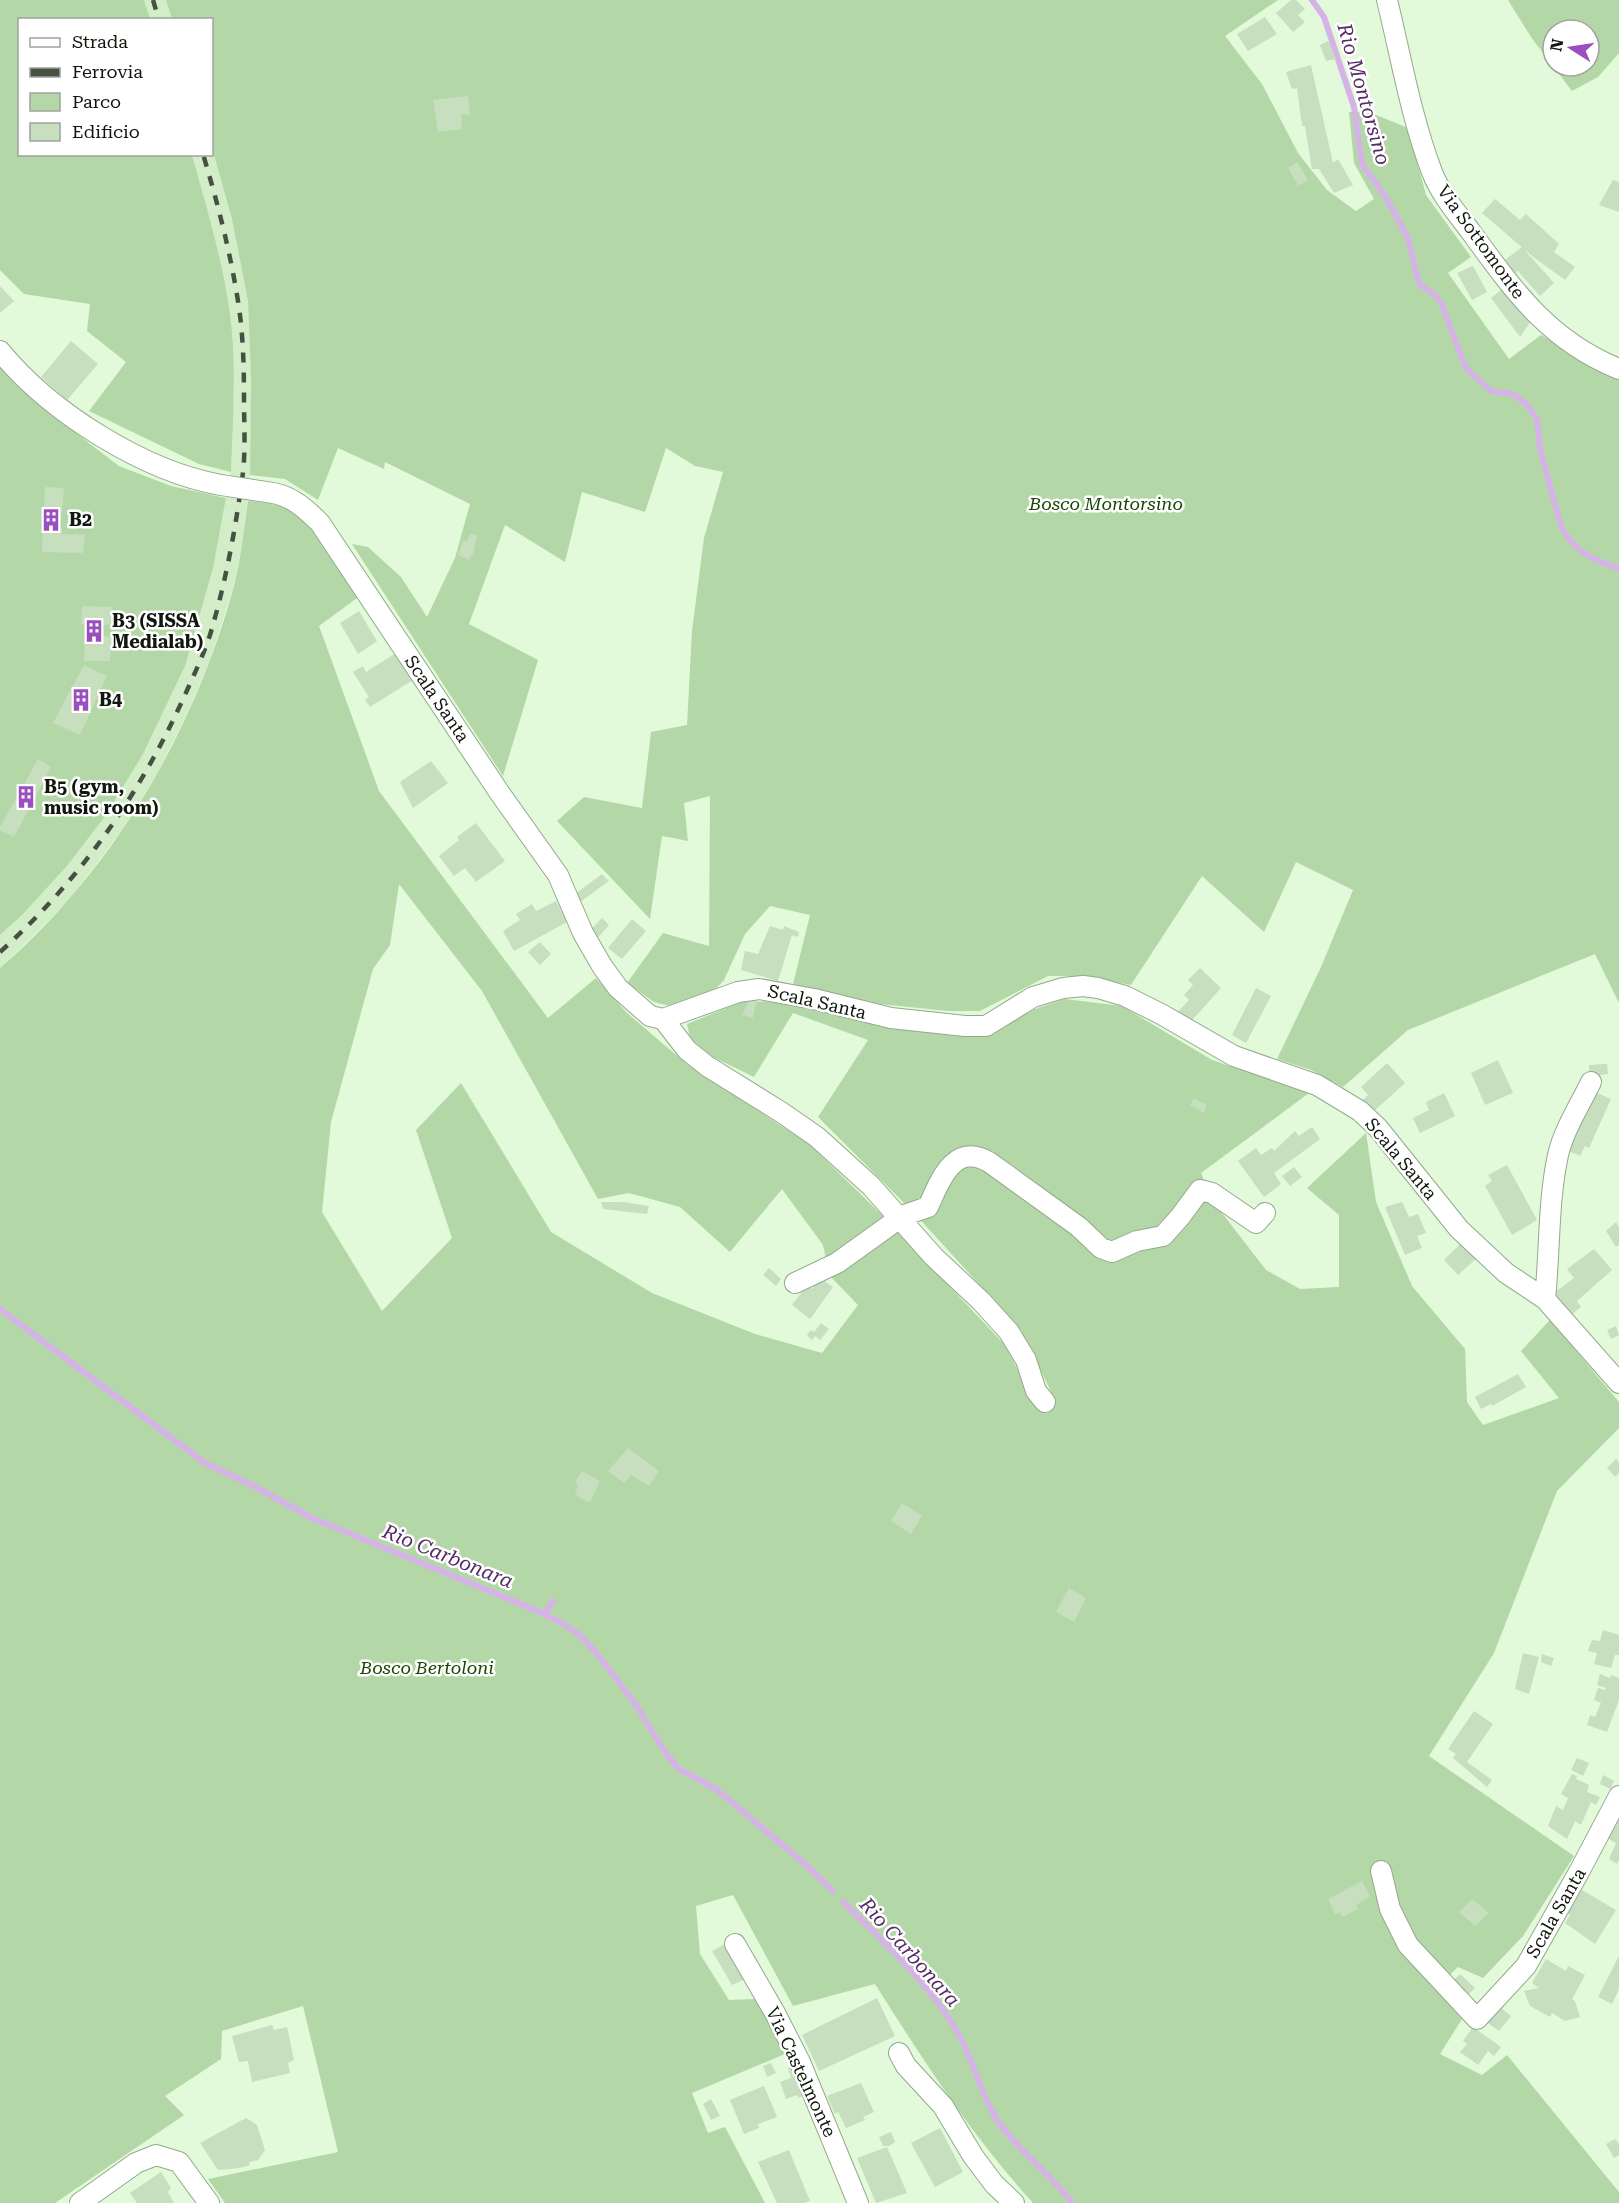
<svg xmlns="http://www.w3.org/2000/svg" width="1619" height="2203" viewBox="0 0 1619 2203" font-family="'Roboto Serif',serif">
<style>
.built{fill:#d2edc8}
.green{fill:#b4d7a8;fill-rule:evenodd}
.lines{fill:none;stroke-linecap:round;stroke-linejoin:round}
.stream{stroke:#d5b3e6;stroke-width:6}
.building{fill:#c7debf}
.minor-casing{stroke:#94a98c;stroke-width:22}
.minor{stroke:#fff;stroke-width:20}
.rail{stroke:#465142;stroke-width:4.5;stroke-dasharray:10 10;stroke-linecap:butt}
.minor-bridge-casing{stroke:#94a98c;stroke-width:22;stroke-linecap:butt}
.minor-bridge{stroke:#fff;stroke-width:20}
.labels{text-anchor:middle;stroke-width:5;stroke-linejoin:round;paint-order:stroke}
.street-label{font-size:18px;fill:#10180e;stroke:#fff}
.park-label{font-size:18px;font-style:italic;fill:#194700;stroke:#fff}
.poi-label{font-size:18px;font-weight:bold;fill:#10180e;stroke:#fff;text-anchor:start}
.water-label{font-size:20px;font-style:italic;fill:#552b68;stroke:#fff}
</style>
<rect width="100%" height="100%" fill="#e2f9da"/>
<path class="built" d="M144,0h22l6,19h-22z
M212,148l20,71 16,82 3,78 -1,96 -7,64 -9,46 -24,75 -22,52 -29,58 -34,56 -56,74 -69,68v-33l22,-20 45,-49 39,-51 37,-61 42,-88 28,-98 18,-96 3,-81 -5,-83 -17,-81 -20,-72 20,-1z"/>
<path class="green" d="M0,0h144l6,19 -130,1v134l172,1c14,50 29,100 37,152 8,53 4,111 2,165l-32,-8 -110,-53 37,-49 -39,-31 3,-27 -66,-10 -24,-24z
M166,0h1112l-53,36 37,48 36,69 29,37 29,21 18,-12 -20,-36 -5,-51h20l39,16 18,67 45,62 -23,16 61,86 32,-24 67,38 11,4v626l-24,-49 -187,76 -65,57 -32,-17 -34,-11 44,-92 32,-77 -57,-28 -32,70 -62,-56 -71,109 -48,-9h-35l-68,35h-32l-68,-7 -87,-20 17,-69 -40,-9 -25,28 -21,46 -10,11 -40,16 -20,-5 -27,-19 36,-50 46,13 1,-150 -26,7 4,38 -26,-5 -12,83 -93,-98 27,-24 58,11 9,-76 36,-7 5,-94 12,-93 19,-66 -28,-6 -29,-18 -21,64 -63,-20 -17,70 -60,-37 -36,99 69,36 -35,116 -151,-232 16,3 33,30 26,40 28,-59 15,-54 -85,-42 -1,7 -46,-21 -20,52 -33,-21 -35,-4 1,-96 -3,-78 -16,-82 -20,-71v-128l-40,-1z
M1508,0h111v53l-21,24 -26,14 -19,-25h36v-36h-36v36l-22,-29z
M0,361l39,39 38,34 42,32 52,20 55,12 -13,70 -28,98 -42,88 -37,61 -39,51 -45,49 -22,20z
M248,501c16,1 40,4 54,14 18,15 42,62 55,83l-38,28 60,165 169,227 48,-40 31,35 62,53 120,78 73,71 123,130 29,57 12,12 8,-16 -33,-68 -107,-117 -96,-96 50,-77 -75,-27 -39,64 -41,-20 -23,-19 -3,-14 54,-22 44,-1 94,25 63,8 42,3 51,-28 30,-10 57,7 90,54 97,33 -108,80 11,27 54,70 34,19 39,-2v-72l-32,-27 59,-55 10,69 36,84 53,63 2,53 16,23 76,-27 -38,-47 29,-31 69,82v26l-62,63 -63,162 -65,103 145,100 -51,80 -40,42 -25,-11 -23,22 27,30 -22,35 42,21 25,-20 112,137v11h-586c-61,-67 -110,-143 -158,-219l-82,22 -60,-111 -37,11 4,48 29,46 27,-1 29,55 -93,39 16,40 17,-6 40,76h-540l-17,-24 130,-27 -35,-146 -81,25 -1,28 -56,37 19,19 -129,88h-55v-1235c114,-98 195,-238 234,-382 7,-28 10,-57 14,-85zM399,884l83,107 116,208 31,-6 51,14 50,45 52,-63 41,56 7,31 28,29 -36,48 -67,-19 -103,-41 -101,-61 -90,-149 -45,47 36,108 -70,73 -60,-99 9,-90 42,-153 17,-24z"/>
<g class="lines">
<path class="stream" d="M1312,0l12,17 30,90 8,57 23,32 23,42 11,46 16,11 6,8 24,63 8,9 18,16 22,3 13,10 11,15 3,30 21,77c13,26 32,33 58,43
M0,1309l205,154 45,21 62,34 221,91 27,13 20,13 19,21 37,49 29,47 14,17 37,20 89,75 28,27
M544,1614l9,-13
M843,1902c41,40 86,81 115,131 16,28 22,61 40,88 21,31 52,52 74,82"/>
</g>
<path class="building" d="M1291,0h5l9,9 -7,6 7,7 -12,10 -17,-19z
M1265,17l12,17 -29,17 -11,-17z
M1328,41l8,18 -10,2 -6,-16z
M1311,65l22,98 5,-4 15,26 -19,8 -15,-24h-7l-7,-43h-3l-5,-38 -5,1 -6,-17z
M468,96l2,19 -9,-1 1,15 -24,3 -5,-32z
M1297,162l11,18 -10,6 -10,-18z
M1613,180l6,2v30l-20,-7z
M1495,199l25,21 6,-6 33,30 -5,8 21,15 -10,13 -33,-24 -50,-43z
M1522,247l32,36 -14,13 -22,-25 -7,6 -10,-14z
M1473,266l14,26 -15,8 -15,-27z
M0,286l14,15 -14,12z
M1506,286l25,35 -11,16 -29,-39z
M71,341l27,23 -31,36 -26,-23z
M45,487l19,1 -3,32h-6v6l7,2v6l23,1 -2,18 -41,-1z
M470,534l7,1 -4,20h-2l-2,5 -11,-5 5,-14h4z
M82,606l30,1v17l-9,1 -1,11 9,1 -1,24h-26l1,-37h-4z
M359,611l18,30 -19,13 -18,-31z
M396,653l17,27 -43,27 -5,-7 4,-3 -16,-25 10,-6 3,6z
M84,665l23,11 -27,59 -27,-12z
M38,759l13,8 -37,70 -14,-7v-3z
M431,761l17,22 -35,25 -13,-26z
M476,823l29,38 -29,21 -11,-14 -11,8 -15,-20 20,-16 -2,-3z
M602,874l7,7 -29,21 -5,-8z
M556,901l11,21 -53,29 -11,-20 17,-11 -4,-6 16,-10 4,7z
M602,918l7,7 -12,14 -6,-10z
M632,919l14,12 -24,28 -14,-11z
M770,926l13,4 1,-4 15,6 -1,5 -6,-2 -14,46 -37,-11 4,-19 13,3z
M540,942l11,12 -11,11 -12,-13z
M1200,968l21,20 -34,38 -12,-11 14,-15 -5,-5 9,-10 -5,-5z
M1256,988l15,8 -25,47 -14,-8z
M751,997l6,1 -4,20 -11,-3z
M1498,1060l15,33 -28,12 -14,-32z
M1387,1063l18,20 -34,31 -11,-11 8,-8 -7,-8z
M1607,1064l1,10 -18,2 -1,-11z
M1590,1090l21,9 -22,49 -4,-2 -5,10 -11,-5 5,-11 -5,-2z
M1444,1093l11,23 -35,17 -7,-15 16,-8 -3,-8z
M1194,1098l13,7 -3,8 -14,-8z
M1312,1127l8,12 -46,34 7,11 -17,13 -26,-36 18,-13 5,7 11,-7 2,3 21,-20 4,5z
M1507,1165l30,55 -25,15 -27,-49 7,-5 -4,-6z
M1294,1167l8,10 -12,9 -8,-10z
M601,1202h22l26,4 -2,8 -44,-5z
M1402,1202l7,15 9,-3 8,19 -9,3 5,12 -17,7 -20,-48z
M1616,1222l3,5v18l-3,2 -10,-16z
M1463,1241l15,16 -20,18 -14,-15z
M1594,1249l18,21 -35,31 4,6 -10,8 -17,-22 20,-15 -7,-9z
M769,1268l12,11 -5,7 -13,-11z
M820,1278l13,9 -23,32 -18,-14 15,-20 5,4z
M821,1323l8,6 -9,11 -5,-4 -3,4 -5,-5 4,-5 3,2z
M1616,1326l3,9 -8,4 -4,-9z
M1518,1374l8,13 -34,19 -1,-2 -10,5 -6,-12z
M628,1448l31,23 -10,15 -18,-11 -7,8 -16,-12z
M1616,1459l3,3v11l-4,4 -8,-9z
M582,1471l18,10 -10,22 -15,-8 3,-10 -3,-3z
M902,1503l20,13 -11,18 -20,-13z
M1069,1588l17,10 -12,24 -18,-10z
M1603,1630l16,5v20h-4l-4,13 -17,-4 3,-11 -9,-2 4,-11 8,1z
M1523,1653l16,4 -10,37 -14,-5z
M1542,1654l12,4 -3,8 -10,-4z
M1600,1674l10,4 1,-3 8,3v22l-12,32 -20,-7 3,-10 5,2 6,-14 -7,-3 4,-12 7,2 1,-2 -9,-3z
M1474,1711l19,13 -26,38 25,18 -5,7 -34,-29 3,-4 -8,-5z
M1577,1758l12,5 -6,13 -12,-6z
M1572,1774l5,2 -1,3 13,6 -2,7 13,5 -4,8 -5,-3 -10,23 -6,-4 -8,18 -19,-13 8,-20 7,4 5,-12 -7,-4z
M1603,1775l11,6 -4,8 -10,-5z
M1619,1806v54l-2,4 -8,-5 7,-16 -13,-7z
M1362,1881l8,16 -14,8 2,4 -16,8 -2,-5 -5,2 -7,-15z
M1582,1890l34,20 -21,34 -30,-21 5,-8 -7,-4 10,-16 4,2z
M1472,1899l17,14 -14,13 -16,-14z
M727,1943l21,35 -16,7 -20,-34z
M1619,1956v33l-7,15 -14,-7z
M1546,1959l20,12 2,-5 17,9 -13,24 3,2 5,16 -15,4 -13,-8 -2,4 -20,-11 -6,-15 15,-3 -7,-5z
M1460,1974l15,14 -12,12 -14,-15z
M877,1998l18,38 -76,35 -17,-36z
M1496,2004l15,12 -12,15 -14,-10z
M272,2025l2,5 13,-3 7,33 -6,3 2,10 -38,9 -4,-21 -9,1 -7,-26z
M1473,2027l28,20 -7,9 -6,-5 -10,14 -18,-13 7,-8 -4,-3z
M771,2063l5,10 -9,4 -4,-11z
M793,2066l13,28 -7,4 -2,-3 -11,4 -6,-17 11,-4 -3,-10z
M861,2083l13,29 -11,5 2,3 -19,8 -8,-16 -3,2 -8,-18z
M764,2086l13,31 -19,7 1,4 -15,6 -14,-34z
M711,2099l9,17 -9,4 -8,-16z
M246,2118l11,7 8,25 -7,10 -9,2 1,3 -10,3 -22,2 -18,-27z
M940,2128l23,44 -28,15 -24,-44z
M891,2132l4,10 -6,4h-6l-4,-9z
M1615,2139l4,5v11l-5,3 -8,-14z
M887,2147l20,46 -31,10 -19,-45z
M789,2150l21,51 -6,2h-27l-19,-41z
M161,2172l10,16 -3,4 6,11h-37l-7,-10z"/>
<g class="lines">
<g class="minor-casing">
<path id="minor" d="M1387,0c14,57 24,117 45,172 9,23 25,41 39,60 43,59 78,109 148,137
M0,351c50,61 143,120 221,134
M273,493c19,3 34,17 47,30l179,269 59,83 25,58 19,33 16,22 32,28 13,3 75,-27 21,-3 55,10 77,19 74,8h21l47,-29 30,-9 20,-2 15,2 27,8 36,18 73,42 83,29 43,26 18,17 81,101 47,44 39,26 74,84
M663,1019l24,31 20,16 74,46 36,25 54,49 63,71 47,44 28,31 17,28 10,31 9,11
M795,1283l42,-20 53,-38 9,-8 29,-10c12,-26 25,-65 61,-45l90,65 22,21 11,4 25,-11 26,-5 17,-19 20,-27 12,3 44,30 9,-10
M1545,1299c5,-48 3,-98 13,-144 6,-26 22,-50 33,-73
M1381,1871l9,38 18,36 69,74 49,-53 53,-94 40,-76
M735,1944l40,69 25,49 58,141
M899,2053l7,13 37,40 30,50 21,28 20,19
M80,2203l56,-40 20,-8 23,7 30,41"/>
</g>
<use href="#minor" class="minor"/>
<path class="rail" d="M153,0l6,20
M0,952c80,-72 139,-156 184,-255 9,-20 19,-41 26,-62 15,-50 25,-103 32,-155 4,-26 2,-55 2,-81 0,-35 -1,-70 -7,-104 -8,-48 -20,-94 -34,-141"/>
<g class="minor-bridge-casing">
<path id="minor-bridge" d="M221,485l52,8"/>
</g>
<use href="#minor-bridge" class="minor-bridge"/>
</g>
<defs>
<g id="building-bare" transform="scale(1.8)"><path d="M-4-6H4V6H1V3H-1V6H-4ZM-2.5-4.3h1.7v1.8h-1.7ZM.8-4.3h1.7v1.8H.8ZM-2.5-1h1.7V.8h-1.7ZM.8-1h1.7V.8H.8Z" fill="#9b4ebf" stroke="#fff" stroke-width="2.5" paint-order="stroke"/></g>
</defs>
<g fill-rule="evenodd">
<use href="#building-bare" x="51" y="520"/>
<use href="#building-bare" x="94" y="631"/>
<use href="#building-bare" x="81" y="700"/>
<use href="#building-bare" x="26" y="797"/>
</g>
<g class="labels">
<g class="street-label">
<text transform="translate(1481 242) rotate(54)" y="6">Via Sottomonte</text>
<text transform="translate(437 699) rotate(56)" y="6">Scala Santa</text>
<text transform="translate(817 1002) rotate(13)" y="6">Scala Santa</text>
<text transform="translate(1401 1159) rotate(50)" y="6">Scala Santa</text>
<text transform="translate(1556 1913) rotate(-60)" y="6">Scala Santa</text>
<text transform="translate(801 2072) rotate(65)" y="6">Via Castelmonte</text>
</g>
<g class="park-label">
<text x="1106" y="510">Bosco Montorsino</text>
<text x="427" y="1674">Bosco Bertoloni</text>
</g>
<g class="poi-label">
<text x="69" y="526">B2</text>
<text x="112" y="627">B3 (SISSA<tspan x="112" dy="21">Medialab)</tspan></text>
<text x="99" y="706">B4</text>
<text x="44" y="793">B5 (gym,<tspan x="44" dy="21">music room)</tspan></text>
</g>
<g class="water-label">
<text transform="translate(1364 94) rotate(74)" y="7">Rio Montorsino</text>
<text transform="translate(448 1556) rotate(22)" y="7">Rio Carbonara</text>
<text transform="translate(910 1952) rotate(48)" y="7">Rio Carbonara</text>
</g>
</g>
<rect x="18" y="18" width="195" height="138" fill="#ffffff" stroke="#9fa39f" stroke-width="1.5"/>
<rect x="30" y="38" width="30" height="9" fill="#ffffff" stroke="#9fa39f" stroke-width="1.5"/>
<text x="72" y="48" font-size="18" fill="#10180e">Strada</text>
<rect x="30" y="68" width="30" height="9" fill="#465142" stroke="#9fa39f" stroke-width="1.5"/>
<text x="72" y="78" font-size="18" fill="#10180e">Ferrovia</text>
<rect x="30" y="93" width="30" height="18" fill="#b4d7a8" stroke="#9fa39f" stroke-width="1.5"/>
<text x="72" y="108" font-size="18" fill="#10180e">Parco</text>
<rect x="30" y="123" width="30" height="18" fill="#c7debf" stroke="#9fa39f" stroke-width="1.5"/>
<text x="72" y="138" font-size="18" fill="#10180e">Edificio</text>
<g transform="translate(1571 48) rotate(282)"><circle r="28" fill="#ffffff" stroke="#9fa39f" stroke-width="1.5"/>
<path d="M0-4.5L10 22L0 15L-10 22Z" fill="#9b4ebf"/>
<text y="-9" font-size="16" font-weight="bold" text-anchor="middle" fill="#10180e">N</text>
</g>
</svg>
